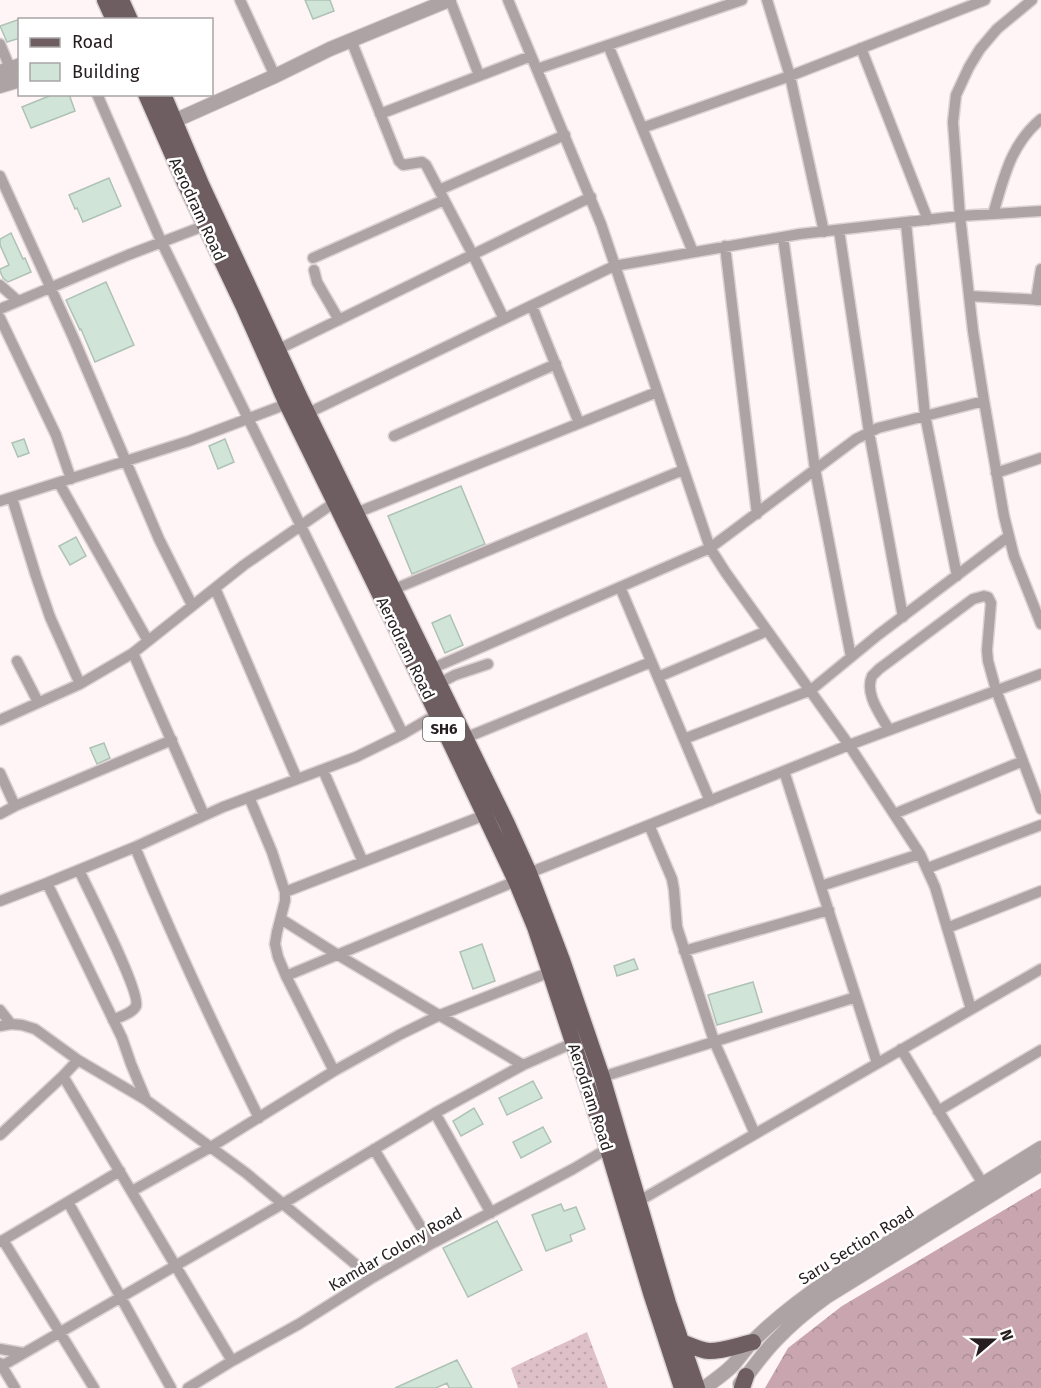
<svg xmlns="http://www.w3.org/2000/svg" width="1041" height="1388" viewBox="0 0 1041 1388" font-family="'Fira Sans',sans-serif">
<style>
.forest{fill:url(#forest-crowns)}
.park{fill:url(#park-dots)}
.building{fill:#d0e4d7;stroke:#aec2b5;stroke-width:1.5}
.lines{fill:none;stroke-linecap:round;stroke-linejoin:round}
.minor-casing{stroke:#dcd2d4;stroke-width:13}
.tertiary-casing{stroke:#dcd2d4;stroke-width:16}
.primary-casing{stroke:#dcd2d4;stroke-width:19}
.minor{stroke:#ada3a5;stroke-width:10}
.tertiary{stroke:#ada3a5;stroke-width:14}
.primary{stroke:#6e5d61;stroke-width:16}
.labels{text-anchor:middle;stroke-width:5;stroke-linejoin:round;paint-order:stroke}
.shield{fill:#fff;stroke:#666162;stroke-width:1.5}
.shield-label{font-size:15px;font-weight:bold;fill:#251d1f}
.street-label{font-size:16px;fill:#251d1f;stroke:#fff}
</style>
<defs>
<pattern id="forest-crowns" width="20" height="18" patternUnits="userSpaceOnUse" patternTransform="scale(1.5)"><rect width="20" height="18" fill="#c9a6af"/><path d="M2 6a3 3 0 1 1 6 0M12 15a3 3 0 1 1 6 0" fill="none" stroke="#ac8e96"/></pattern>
<pattern id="park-dots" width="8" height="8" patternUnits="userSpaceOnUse" patternTransform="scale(1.5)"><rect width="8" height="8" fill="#dec0c8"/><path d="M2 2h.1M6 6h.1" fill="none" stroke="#bea5ab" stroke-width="1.8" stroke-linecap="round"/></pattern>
</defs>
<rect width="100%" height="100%" fill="#fff5f7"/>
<path class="forest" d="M1041,1188v200h-276l23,-40 54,-42z"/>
<path class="park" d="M587,1332l21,56h-90l-7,-20z"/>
<path class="building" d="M305,0h25l4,11 -21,8z
M20,19v19l-13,4 -7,-16z
M54,94h15l6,17 -44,17 -9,-21z
M109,178l12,28 -38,16 -6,-14 -2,1 -6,-14z
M11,233l12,26 2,-1 6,14 -23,10 -5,-4 -3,-7v-2l9,-4 -9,-20v-6z
M106,282l28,63 -39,17 -14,-33 -1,1 -14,-30z
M24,439l5,14 -11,4 -6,-14z
M225,439l9,23 -16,7 -9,-23z
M461,486l24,58 -73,30 -24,-58z
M76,537l10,19 -16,9 -11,-19z
M450,615l13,30 -18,8 -13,-30z
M104,743l6,15 -13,6 -7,-16z
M482,944l13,37 -22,8 -13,-37z
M634,959l4,10 -21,7 -3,-10z
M753,982l9,30 -45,13 -9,-30z
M533,1081l9,17 -35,17 -8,-17z
M474,1108l9,16 -22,12 -8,-15z
M543,1127l8,15 -30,16 -8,-16z
M561,1204l3,7 12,-4 9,22 -15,6 2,6 -26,10 -14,-36z
M497,1221l25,49 -54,27 -25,-49z
M457,1360l15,28h-23l-2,-5 -11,5h-41z"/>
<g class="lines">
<g class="minor-casing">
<path id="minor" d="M240,0l35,76
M450,0l29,75
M508,0l93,224 109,324 16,25 123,172 71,109 15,33 36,122
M767,0l23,76 34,156
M1032,0l-35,29 -17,20 -11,18 -13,28 -3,27 7,94 13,115 11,70 20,115 10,40 27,68
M351,40l48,121 4,4 19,-3 4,3 47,90 31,64
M0,44l10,24
M608,45l85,207
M861,48l67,172
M537,69l205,-69
M97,94l64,147 242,493
M380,114l151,-58
M642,128l148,-52 195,-76
M0,176l73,161 86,202 33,66
M439,190l126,-55
M993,214c11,-36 17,-69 48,-95
M906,223l19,192 32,161
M839,230l30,202 34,185
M783,237l32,232 36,188
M725,246l32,268
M313,258l131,-58
M314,270l3,12 22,38
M0,285l18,16
M969,296l72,4
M1036,300l5,-31
M532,306l47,117
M0,309l128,-54 81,-31
M0,318l56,117 15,44
M279,349l312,-152
M308,413l306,-147 186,-32 160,-18 81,-5
M394,436l162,-72
M996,473l45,-15
M59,483l89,158
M12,498l24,78 14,41 30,67
M0,501l189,-60 103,-39
M356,513l301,-121
M620,587l90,214
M215,588l82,191
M392,590l291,-120
M133,653l71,162
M17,661l21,41
M431,669l279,-121 146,-109 22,-11 106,-27
M658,677l109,-46
M438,684l17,-9 33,-11
M0,720l80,-36 53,-31 111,-88 91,-63
M889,730c-8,-15 -25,-36 -17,-54 1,-1 6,-6 7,-7l94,-70 11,-3 4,1 3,6 -4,47 1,11 8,29 45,119
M465,738l186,-76
M684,739l127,-49 67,-55 131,-99
M323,770l40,92
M784,771l93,292
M0,773l15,33
M249,797l23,55 13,40v9l-8,31 -2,12 3,13 8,19 48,95
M0,814l15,-8 157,-66
M894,814l129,-53
M649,825l23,54 2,11 3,37 37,114 41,93
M135,847c38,92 80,182 124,271
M928,868l113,-43
M79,870c9,20 62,122 57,136 -3,7 -17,11 -23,14
M529,873l320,-128 192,-71
M47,883l75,155 9,26 15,36
M821,886l99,-32
M285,892l200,-77
M0,901l47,-18 88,-36 88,-40 133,-50 47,-23 34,-20
M281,919l57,36 185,110
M947,928l94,-37
M684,951l145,-41
M286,976l230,-95
M0,1010l11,14
M0,1026l11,-2 11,1 13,4 43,31 68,40 100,73 126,105
M901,1049l82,135
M63,1076l169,285
M602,1077l254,-80
M938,1111l103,-61
M435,1113l56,100
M0,1135l63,-59 15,-16
M374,1149l57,95
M132,1191l79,-44 123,-76 65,-36 41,-20 110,-43
M639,1201l402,-232
M68,1202l103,186
M3,1240l91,148
M0,1242l120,-71
M0,1349l23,4
M0,1363l15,25
M0,1367l284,-164 151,-90 88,-48 50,-22
M188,1388l44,-27 67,-37 73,-46 59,-34 142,-75 39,-23"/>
</g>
<g class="tertiary-casing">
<path id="tertiary" d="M0,72l20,-7
M0,86l20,-6
M165,125l110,-49 55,-27 119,-49
M740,1384c12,-14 22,-30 36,-44 15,-16 32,-30 50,-43l215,-133
M704,1388c10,-7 20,-14 29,-23 7,-8 13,-17 21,-25 24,-24 51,-44 79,-63l208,-129"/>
</g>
<g class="primary-casing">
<path id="primary" d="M105,0l9,20
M121,0l9,20
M146,94l39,89 58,122 44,99 105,215 124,262 19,46 15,45 58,177 43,144 31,95
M163,94l38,90 99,214 207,426 22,49 33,87 40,117 66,226 29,85
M681,1342c9,3 18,8 28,9 15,0 30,-6 44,-9
M742,1388l4,-12"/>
</g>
<use href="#minor" class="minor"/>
<use href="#tertiary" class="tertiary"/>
<use href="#primary" class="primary"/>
</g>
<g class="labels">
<rect class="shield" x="423" y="717" width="42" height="24" rx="4.5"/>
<g class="shield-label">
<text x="444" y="734">SH6</text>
</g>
<g class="street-label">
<text transform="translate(198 209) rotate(65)" y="6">Aerodram Road</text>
<text transform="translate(406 648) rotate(64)" y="6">Aerodram Road</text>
<text transform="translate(591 1097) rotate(72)" y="6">Aerodram Road</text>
<text transform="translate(856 1245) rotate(-32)" y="6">Saru Section Road</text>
<text transform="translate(395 1249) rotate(-30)" y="6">Kamdar Colony Road</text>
</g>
</g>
<rect x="18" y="18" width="195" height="78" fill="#ffffff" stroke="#a8a5a5" stroke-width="1.5"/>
<rect x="30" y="38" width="30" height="9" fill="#6e5d61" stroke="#a8a5a5" stroke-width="1.5"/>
<text x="72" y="48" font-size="18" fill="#251d1f">Road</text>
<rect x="30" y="63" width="30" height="18" fill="#d0e4d7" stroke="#a8a5a5" stroke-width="1.5"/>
<text x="72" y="78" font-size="18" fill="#251d1f">Building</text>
<g transform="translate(993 1340) rotate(70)" stroke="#ffffff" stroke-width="4.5" paint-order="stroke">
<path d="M0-4.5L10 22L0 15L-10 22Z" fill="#251d1f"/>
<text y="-9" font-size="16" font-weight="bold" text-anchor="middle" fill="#251d1f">N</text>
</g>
</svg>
